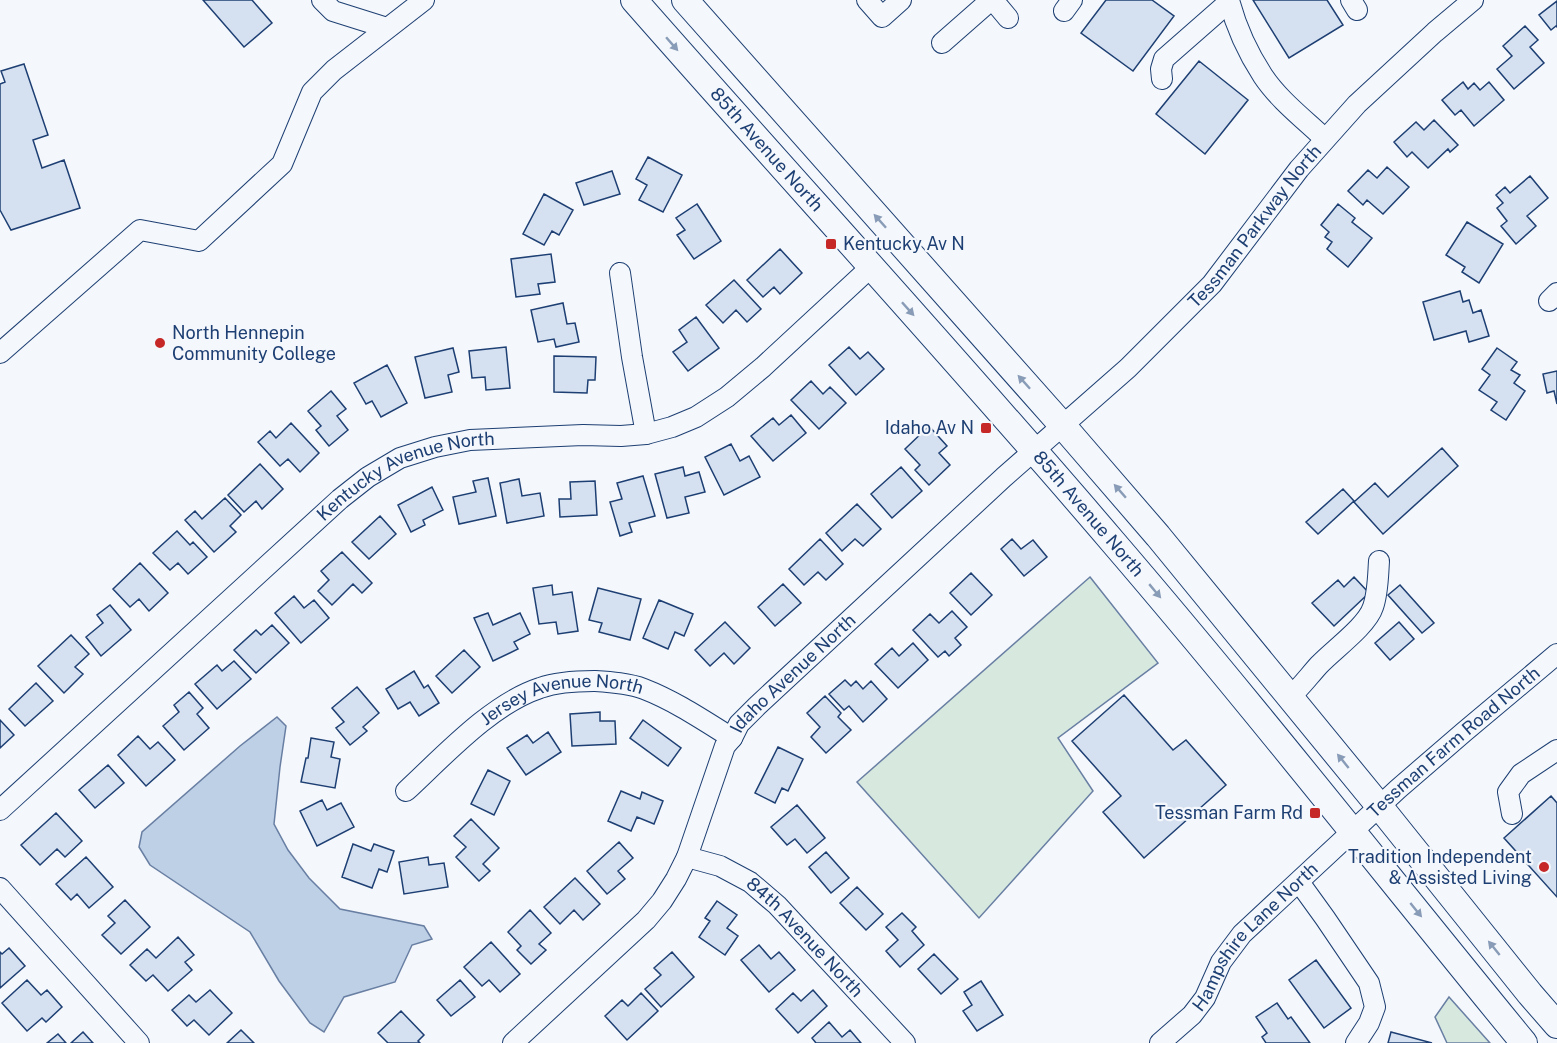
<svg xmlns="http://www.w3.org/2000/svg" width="1557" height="1043" viewBox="0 0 1557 1043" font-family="'Public Sans',sans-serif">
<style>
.green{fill:#d7e8df;stroke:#687fa3;stroke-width:1.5}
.water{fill:#bed0e5;stroke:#687fa3;stroke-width:1.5}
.building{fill:#d5e0f0;stroke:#1d3f73;stroke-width:1.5}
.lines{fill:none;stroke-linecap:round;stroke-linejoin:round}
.minor-casing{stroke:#1d3f73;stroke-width:22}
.major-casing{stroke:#1d3f73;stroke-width:28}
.minor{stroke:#f4f7fb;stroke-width:20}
.major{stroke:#f4f7fb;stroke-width:26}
.oneway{fill:#889bb7}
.poi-dot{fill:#c62828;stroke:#f4f7fb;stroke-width:2}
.labels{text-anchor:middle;stroke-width:4.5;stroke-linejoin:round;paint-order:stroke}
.street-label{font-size:18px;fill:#1d3f73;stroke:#f4f7fb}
.poi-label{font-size:18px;fill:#1d3f73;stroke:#f4f7fb;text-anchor:end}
</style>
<rect width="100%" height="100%" fill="#f4f7fb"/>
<path class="green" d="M1090,577l68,86 -100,75 35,53 -114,127 -122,-136z
M1449,997l41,46h-43l-12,-26z"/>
<path class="water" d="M277,717l9,9 -6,41 -6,57 14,26 21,28 31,31 84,17 8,13 -20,6 -17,37 -51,15 -20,35 -14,-9 -31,-42 -29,-49 -100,-67 -11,-18 3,-15 98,-86z"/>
<path class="building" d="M203,0h49l20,23 -28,24z
M1106,0h46l22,16 -41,55 -52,-38z
M1253,0h74l16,25 -54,33z
M1557,1v26l-1,-1 -5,4 -12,-15z
M1525,26l13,14 -8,7 14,16 -30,26 -17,-20 15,-13 -9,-10z
M1199,61l49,39 -43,54 -49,-40z
M24,64l24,71 -15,5 9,28 22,-8 16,48 -69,22 -11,-20v-126l5,-2 -4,-11z
M1463,82l5,7 6,-6 6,7 9,-8 15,18 -30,26 -13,-16 -6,5 -13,-15z
M1434,120l24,25 -8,7 -2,-3 -20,19 -16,-16 -5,5 -13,-15 22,-20 8,8z
M648,157l34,18 -19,37 -24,-12 8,-15 -11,-6z
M1387,167l22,20 -26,27 -16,-14 -4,5 -15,-14 20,-21 9,8z
M612,171l8,23 -36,11 -8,-22z
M1530,176l18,22 -21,18 9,10 -20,18 -15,-18 6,-5 -10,-13 6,-5 -7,-8 9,-8 5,6z
M544,194l29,16 -14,25 -7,-4 -8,14 -21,-11z
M697,204l24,37 -27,18 -17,-24 8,-5 -9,-12z
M1338,204l17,14 -3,4 20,16 -24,29 -21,-18 5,-7 -7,-5 4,-5 -8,-7z
M1467,222l36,22 -24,39 -17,-11 3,-5 -19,-12z
M780,249l22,24 -22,21 -6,-7 -11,10 -16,-17z
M551,254l4,28 -17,2 2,10 -24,3 -5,-38z
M734,280l27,29 -14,13 -11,-12 -13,13 -17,-18z
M1460,291l3,11 6,-2 4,13 8,-3 8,26 -20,6 -3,-11 -32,9 -11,-38z
M563,303l4,21 8,-1 4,19 -23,5 -2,-8 -16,3 -7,-32z
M696,317l23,31 -31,23 -15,-19 14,-10 -8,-12z
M506,347l4,41 -24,2 -1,-13 -13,1 -3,-27z
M849,347l11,12 8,-7 16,17 -28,26 -27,-30z
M453,348l6,24 -11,3 4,17 -27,6 -10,-41z
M1497,348l20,14 -6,8 9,5 -6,8 11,8 -19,29 -15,-10 6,-8 -18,-12 11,-15 -8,-6z
M554,356l42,1 -1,23h-7l-1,13 -33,-1z
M387,365l20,38 -26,14 -9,-16 -6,3 -12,-21z
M1557,371v33l-3,-13 -7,2 -4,-19z
M811,381l12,13 7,-7 16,16 -27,26 -28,-29z
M331,391l15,18 -9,7 11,14 -19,16 -13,-16 5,-4 -13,-15z
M791,415l15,18 -33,28 -22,-25 22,-18 6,7z
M291,423l28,30 -19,19 -12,-13 -8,7 -22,-24 12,-11 6,7z
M929,426l18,20 -8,7 11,12 -21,20 -14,-15 5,-5 -15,-16z
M731,444l9,17 9,-5 11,21 -36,18 -19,-38z
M1442,448l16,18 -75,68 -29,-32 21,-19 13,14z
M260,464l23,25 -21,20 -6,-8 -12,11 -16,-17z
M683,467l2,9 14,-4 6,20 -20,5 4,16 -22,5 -12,-44z
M901,467l21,24 -30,27 -21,-24z
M643,476l12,40 -26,7 3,9 -12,4 -10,-34 12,-3 -5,-16z
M488,478l8,38 -37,8 -6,-27 23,-5 -3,-11z
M519,479l3,17 18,-3 4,23 -37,7 -7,-40z
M595,481l2,34 -37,2 -1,-18h12l-1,-17z
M432,487l11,23 -20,10 2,5 -14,7 -13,-27z
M1343,489l11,12 -36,33 -12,-12z
M225,498l16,17 -11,11 6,6 -22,20 -29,-32 10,-9 7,8z
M857,504l24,25 -18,17 -8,-7 -13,12 -16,-18z
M380,516l16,18 -27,25 -17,-17z
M177,531l13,14 3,-3 14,15 -19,17 -10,-11 -8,7 -17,-17z
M820,539l23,25 -17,16 -8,-8 -14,13 -15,-16z
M1012,539l9,10 12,-9 14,17 -23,19 -23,-27z
M342,552l30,31 -10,10 -9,-9 -21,21 -14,-14 11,-11 -8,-9z
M140,563l28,30 -19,18 -10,-12 -9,8 -17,-18z
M971,573l21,22 -21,20 -21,-22z
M1354,577l15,16 -35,33 -22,-23 26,-23 6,7z
M783,584l18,19 -26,23 -17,-19z
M552,585l1,10 19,-3 6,39 -20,3 -2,-12 -17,2 -6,-36z
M1400,585l34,38 -12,10 -34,-38z
M598,588l43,11 -11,41 -31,-8 3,-9 -13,-3z
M294,596l10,12 10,-8 15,18 -28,25 -26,-30z
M659,600l34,14 -9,22 -9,-4 -7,17 -25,-11z
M110,605l21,25 -30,26 -15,-19 17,-14 -6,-8z
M952,611l15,16 -12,11 6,7 -12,11 -4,-5 -7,6 -25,-27 17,-16 9,9z
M488,613l5,12 27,-12 10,21 -16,8 4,7 -25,12 -19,-43z
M725,622l25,26 -16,16 -10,-11 -14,13 -15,-16z
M1399,622l15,17 -24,21 -15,-17z
M272,625l17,18 -33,30 -22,-23 22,-20 5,5z
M71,635l18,19 -14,13 8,7 -19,19 -26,-27z
M913,643l15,17 -30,28 -23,-24 17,-16 7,8z
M464,650l16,17 -28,26 -16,-17z
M234,661l17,18 -34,30 -22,-25 22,-19 5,6z
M414,671l10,17 4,-3 11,18 -20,13 -9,-14 -12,7 -12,-20z
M845,680l6,6 5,-5 7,8 8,-8 16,18 -24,23 -14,-16 -5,4 -15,-16z
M36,683l17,18 -28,25 -16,-17z
M357,687l22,26 -16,14 4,4 -17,14 -14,-17 8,-6 -12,-14z
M189,692l14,16 -6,6 12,14 -25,22 -21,-24 16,-14 -5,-7z
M1124,695l49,55 13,-10 40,45 -82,73 -41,-46 18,-16 -49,-55z
M825,696l16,17 -3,4 13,13 -25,23 -15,-16 9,-10 -13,-14z
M600,712v9h15l1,23 -44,2 -2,-32z
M0,720l14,15 -14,13z
M643,720l38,28 -13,18 -38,-28z
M548,732l13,20 -35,23 -19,-27 20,-13 6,8z
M138,736l12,13 8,-7 17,18 -29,26 -28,-31z
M311,738l23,4 -3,15 9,2 -5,29 -34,-6 5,-24h2z
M778,747l25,12 -15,32 -6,-3 -7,15 -20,-10z
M108,765l16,18 -29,25 -16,-18z
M488,770l22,11 -16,34 -23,-11z
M621,791l19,8 2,-7 21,9 -9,23 -17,-7 -6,14 -23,-10z
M1551,796l6,7v94l-53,-59z
M322,800l5,10 14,-7 13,24 -37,19 -17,-35z
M797,805l28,33 -18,15 -12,-14 -8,6 -16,-18z
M56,813l26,28 -17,16 -8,-8 -17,16 -19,-20z
M471,819l28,29 -16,16 7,7 -11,10 -23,-24 10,-10 -12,-11z
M619,842l14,16 -15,13 7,8 -18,15 -20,-23z
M353,844l18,7 3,-7 20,7 -7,21 -8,-3 -7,19 -30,-11z
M826,852l23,26 -18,15 -22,-26z
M86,857l27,30 -24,21 -12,-14 -6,6 -15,-16z
M428,857l1,8 15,-2 4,24 -44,7 -5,-32z
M575,878l25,26 -17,16 -9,-10 -14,14 -16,-17z
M857,887l26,27 -17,16 -26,-27z
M125,900l25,27 -29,27 -19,-19 13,-12 -7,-7z
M717,901l20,14 -10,13 11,8 -13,19 -26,-18 11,-16 -5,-3z
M530,910l21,23 -12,11 7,6 -15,14 -14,-14 4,-4 -13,-14z
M902,913l14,14 -4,4 12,14 -24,22 -14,-16 12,-11 -12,-13z
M178,937l16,18 -9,7 7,8 -24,21 -15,-16 -7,6 -16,-16 17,-16 9,9z
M491,942l29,32 -20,18 -11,-12 -7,6 -18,-19z
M759,945l12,14 8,-7 16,18 -26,22 -28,-32z
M9,948l16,18 -25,22v-36l2,2z
M672,952l22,25 -33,30 -16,-18 16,-14 -7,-7z
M934,954l24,25 -17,15 -23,-25z
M1316,960l35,48 -27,20 -35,-48z
M27,980l14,15 6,-5 15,17 -16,15 -4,-4 -15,13 -25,-28z
M460,980l15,17 -24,19 -14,-16z
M981,981l22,34 -26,16 -14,-20 9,-6 -8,-13z
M210,990l22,23 -23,22 -15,-15 -7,6 -15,-16 17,-15 7,7z
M813,990l14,16 -29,27 -22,-24 17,-16 8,8z
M641,993l17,18 -31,29 -22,-24 17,-16 6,6z
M1277,1003l11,16 3,-2 19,26h-44l-4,-6 5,-4 -11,-16z
M401,1011l23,24 -6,6 2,2h-32l-10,-10z
M829,1022l13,15 8,-7 11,13h-45l-4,-5z
M241,1030l13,13h-27z
M83,1032l10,11h-22z
M1391,1032l41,11h-44z
M58,1034l8,9h-19z"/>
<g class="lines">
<g class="minor-casing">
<g id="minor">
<path d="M322,0l11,11 54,17"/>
<path d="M867,0l15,17 19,-17"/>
<path d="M993,0l15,18"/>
<path d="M1229,0c7,27 19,53 34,76 16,24 41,43 62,63"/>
<path d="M1351,0l6,10"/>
<path d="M1064,11l8,-11"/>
<path d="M942,43l49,-43"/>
<path d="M1162,79l-1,-10 3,-10 65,-57"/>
<path d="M620,273l12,84 14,77"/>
<path d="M1549,301l8,-8"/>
<path d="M0,353l140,-123 59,11 83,-77 30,-72 22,-22 90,-70"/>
<path d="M1290,697c11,-10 19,-21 29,-32 14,-15 48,-39 54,-58 5,-14 5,-31 6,-46"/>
<path id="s1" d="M406,791c38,-35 85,-87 134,-103 17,-6 36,-7 54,-7 16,1 34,2 50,8 31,12 59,31 88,49"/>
<path id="s2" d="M0,810l340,-311 28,-22 32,-19 35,-11 35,-7 113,-5 38,1 25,-2 26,-7 24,-10 31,-20 36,-30 108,-100"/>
<path d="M1512,814l-4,-22 13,-18 36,-24"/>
<path id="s3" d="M687,857l33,9 30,16 27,23 128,138"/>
<path d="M1299,882l26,36 44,65 6,24 -6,16 -13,20"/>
<path d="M0,888l139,155"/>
<path id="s4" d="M513,1043l133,-123 16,-19 14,-22 11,-22 38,-111 7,-8 7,-14 18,-18 247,-229 124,-109 84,-84 87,-115 58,-65 78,-72 38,-32"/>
<path id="s5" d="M1160,1043l32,-28 13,-17 16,-36 21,-28 156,-145 66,-57 93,-78"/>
</g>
</g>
<g class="major-casing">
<g id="major">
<path id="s6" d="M634,0c159,181 323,359 479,542 141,164 274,334 411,501"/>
<path d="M685,0l378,426 95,110 222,271 150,187 27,31"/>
</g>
</g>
<use href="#minor" class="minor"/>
<use href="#major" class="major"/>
</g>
<defs><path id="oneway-solid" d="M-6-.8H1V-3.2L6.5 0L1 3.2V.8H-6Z" transform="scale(1.5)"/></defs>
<g class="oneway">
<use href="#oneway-solid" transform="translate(672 44) rotate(49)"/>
<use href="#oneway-solid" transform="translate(880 221) rotate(-132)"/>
<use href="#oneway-solid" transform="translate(908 309) rotate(48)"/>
<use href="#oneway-solid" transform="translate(1024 382) rotate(-132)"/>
<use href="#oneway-solid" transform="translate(1120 491) rotate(-131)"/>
<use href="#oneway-solid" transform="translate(1155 591) rotate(50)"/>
<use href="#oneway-solid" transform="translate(1343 761) rotate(-129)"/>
<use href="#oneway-solid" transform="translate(1416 910) rotate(51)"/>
<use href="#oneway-solid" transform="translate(1494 948) rotate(-129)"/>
</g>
<g class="poi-dot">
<rect x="825" y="238" width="12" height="12" rx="3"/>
<circle cx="160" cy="343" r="6"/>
<rect x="980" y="422" width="12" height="12" rx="3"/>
<rect x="1309" y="807" width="12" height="12" rx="3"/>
<circle cx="1544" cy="867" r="6"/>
</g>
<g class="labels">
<g class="street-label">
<text dy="6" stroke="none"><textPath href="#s6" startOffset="200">85th Avenue North</textPath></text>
<text dy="6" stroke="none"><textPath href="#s4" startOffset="1118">Tessman Parkway North</textPath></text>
<text dy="6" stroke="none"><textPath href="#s2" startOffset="532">Kentucky Avenue North</textPath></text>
<text dy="6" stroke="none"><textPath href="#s6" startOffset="686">85th Avenue North</textPath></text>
<text dy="6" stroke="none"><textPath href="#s4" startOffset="474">Idaho Avenue North</textPath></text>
<text dy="6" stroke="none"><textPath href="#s1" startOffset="189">Jersey Avenue North</textPath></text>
<text dy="6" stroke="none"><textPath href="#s5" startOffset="424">Tessman Farm Road North</textPath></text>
<text dy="6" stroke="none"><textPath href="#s5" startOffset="144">Hampshire Lane North</textPath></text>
<text dy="6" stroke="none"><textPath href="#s3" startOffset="146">84th Avenue North</textPath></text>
</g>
<g class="poi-label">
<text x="843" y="250" text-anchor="start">Kentucky Av N</text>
<text x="172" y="339" text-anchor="start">North Hennepin<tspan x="172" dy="21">Community College</tspan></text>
<text x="974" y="434">Idaho Av N</text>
<text x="1303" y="819">Tessman Farm Rd</text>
<text x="1532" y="863">Tradition Independent<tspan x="1532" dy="21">&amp; Assisted Living</tspan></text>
</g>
</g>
</svg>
